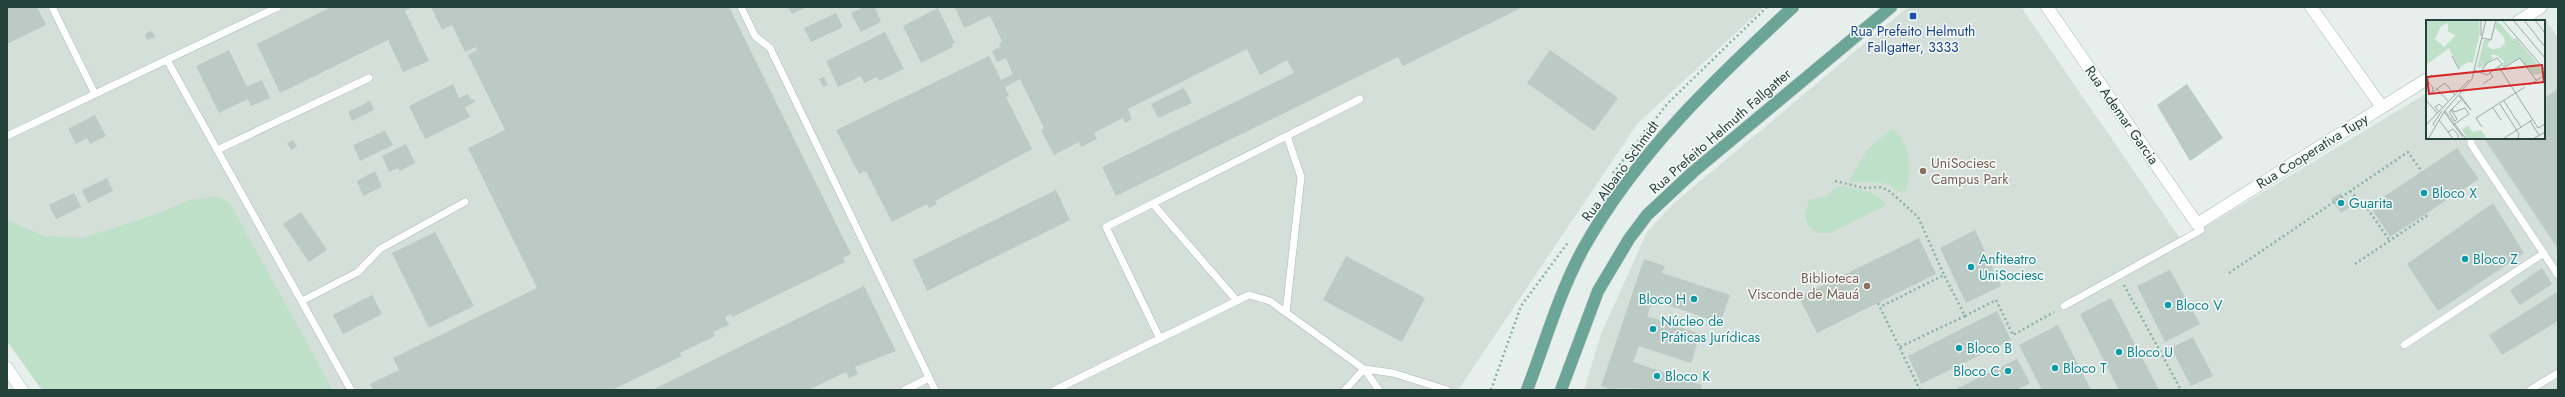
<svg xmlns="http://www.w3.org/2000/svg" width="2565" height="397" viewBox="0 0 2565 397" font-family="Jost,sans-serif">
<style>
.built{fill:#d4dfda}
.green{fill:#bfe0c8}
.building{fill:#bbcac4}
.lines{fill:none;stroke-linecap:round;stroke-linejoin:round}
.lane-casing{stroke:#a8b8b2;stroke-width:8}
.street-casing{stroke:#a8b8b2;stroke-width:13}
.primary-casing{stroke:#c2cac8;stroke-width:13}
.path{stroke:#86b3a5;stroke-width:2.5;stroke-dasharray:2 3;stroke-linecap:butt}
.lane{stroke:#fff;stroke-width:7}
.street{stroke:#fff;stroke-width:12}
.primary{stroke:#6aa596;stroke-width:12}
.transit-dot{fill:#1a4fb4;stroke:#f7fbf9;stroke-width:1.5}
.education-dot{fill:#8d6e63;stroke:#f7fbf9;stroke-width:1.5}
.culture-dot{fill:#0f9aa8;stroke:#f7fbf9;stroke-width:1.5}
.labels{text-anchor:middle;stroke-width:3;stroke-linejoin:round;paint-order:stroke}
.transit-label{font-size:14px;fill:#164399;stroke:#f7fbf9}
.street-label{font-size:14px;fill:#24423a;stroke:#f7fbf9}
.education-label{font-size:14px;fill:#785e54;stroke:#f7fbf9;text-anchor:start}
.culture-label{font-size:14px;fill:#0d838f;stroke:#f7fbf9;text-anchor:start}
.inset-road{fill:none;stroke:#98aaa4;stroke-width:1}
.view{fill:#d62828;fill-opacity:0.15;stroke:#d62828;stroke-width:2}
.inset-edge{fill:none;stroke:#24423a;stroke-width:2}
</style>
<rect width="100%" height="100%" fill="#e6efeb"/>
<path class="built" d="M7,7h1757l-126,116 -180,267h-1416l-35,-49z
M1908,7h113l161,234 245,-148v45h117v-116l3,-1 11,17v352h-974l17,-56 46,-102 27,-29z"/>
<path class="green" d="M1891,129l4,1c16,16 16,39 11,60l-6,3c-17,-16 -31,-8 -51,-12l18,-31z
M1840,186c17,3 36,4 47,19l-56,28h-14l-9,-7 -3,-11 4,-15 18,-4 7,-7z
M217,196l13,7 103,187h-291l-35,-49v-121l37,16 38,2 72,-23 36,-15z"/>
<path class="building" d="M7,7h30l9,18 -39,19z
M331,7h82l-8,4 24,50 -26,11 -15,-32 -108,53 -23,-49z
M431,7h298l122,247 -8,4 2,4 -113,55 -1,-3 -6,3 4,8 -16,7 2,4 -35,17 2,3 -70,34h-239l-3,-6 29,-14 -6,-12 144,-70 -69,-140 37,-18 -37,-75 9,-5 -1,-3 -11,5 -13,-27 -10,5z
M788,7h19l-15,7z
M864,7h11l6,15 -20,10 -10,-19z
M955,7h568l-120,59 -5,-9 -282,139 -14,-29 192,-94 -7,-13 -27,15 -13,-26 -119,60 4,10 -7,4 -2,-5 -29,15 3,6 -16,8 -2,-5 -25,13 -13,-25 3,-2 -24,-49 -15,8 4,9 -3,1 26,52 -97,52 2,3 -8,4 -2,-4 -35,18 -26,-51 -7,3 -23,-44 153,-74 12,24 12,-6 -7,-16 -9,4 -5,-11 8,-4 -1,-3 3,-3 -12,-25 -26,12z
M938,8l17,35 -3,1 1,3 -32,16 -18,-37z
M836,13l7,14 -32,15 -7,-14z
M152,31l3,6 -8,3 -2,-6z
M885,32l19,37 -25,12 -2,-4 -13,6 -3,-7 -23,11 -12,-26z
M229,50l18,37 15,-7 8,18 -19,8 -3,-7 -29,14 -23,-47z
M1550,50l68,48 -24,33 -67,-48z
M824,77l4,8 -5,2 -4,-8z
M453,84l6,14 9,-4 3,6 3,-1 1,3 -10,5 5,10 -45,22 -16,-33z
M2187,84l36,54 -33,23 -33,-56z
M1184,88l8,15 -34,15 -7,-14z
M2558,89v160l-74,-111h60v-40z
M370,101l4,9 -22,11 -4,-9z
M95,115l11,21 -16,8 -3,-6 -11,6 -8,-15z
M385,131l8,14 -33,16 -7,-16z
M293,140l4,7 -6,3 -4,-7z
M406,144l9,19 -15,8 -2,-3 -9,4 -7,-16z
M2457,148l22,31 -89,58 -20,-31z
M375,171l7,16 -19,9 -6,-15z
M107,178l6,13 -25,12 -6,-13z
M1056,190l14,30 -143,71 -14,-31z
M74,193l7,14 -25,12 -7,-14z
M2340,193l10,14 -9,6 -10,-14z
M2493,203l31,50 -86,58 -31,-47z
M301,212l26,38 -18,12 -26,-38z
M1975,230l26,56 -35,17 -26,-55z
M435,232l39,74 -45,22 -37,-75z
M1919,238l17,36 -119,59 -18,-36z
M1346,256l79,42 -23,44 -79,-42z
M1644,259l21,7 -3,7 68,22 -10,28 -67,-23 -6,16 53,18 -9,29 -52,-17 -6,16 69,23 -1,5 -84,-2 -5,2 -11,-4z
M2542,268l10,16 -32,21 -10,-15z
M2170,270l30,54 -35,18 -28,-56z
M864,286l32,65 -41,16 3,7 -9,4 -3,-6 -38,18h-156z
M2557,292l1,29 -56,34 -13,-20z
M372,295l10,19 -39,20 -10,-19z
M2111,298l48,92h-40l-39,-76z
M1997,311l14,29 -90,44 -13,-28z
M2058,325l33,65h-49l-23,-45z
M2193,337l20,39 -22,10 -20,-38z
M2017,359l13,24 -14,7h-62z"/>
<g class="lines">
<g class="lane-casing">
<path id="lane" d="M52,7l43,87
M741,7l14,29 15,12 165,342
M167,60l184,330
M7,136l271,-129
M2471,138v6l87,131
M217,150l152,-72
M1153,204l84,97
M302,301l56,-29 22,-23 85,-47
M2064,306l137,-76
M1286,312l15,-135 -14,-41
M1160,339l-54,-112 254,-128
M2404,345l140,-92
M1364,369l29,4 54,17
M905,390l24,-12
M1055,390l194,-95 21,6 94,68 15,21
M1345,390l19,-21
M2530,390l28,-17"/>
</g>
<g class="street-casing">
<path id="street" d="M2047,7l150,217 230,-145
M2311,7l71,100
M2519,21l22,-14
M7,368l15,22"/>
</g>
<g class="primary-casing">
<path id="primary" d="M1527,390c18,-47 32,-97 56,-141 53,-95 131,-169 210,-242
M1561,390l37,-99 31,-52 18,-24 46,-43 198,-165"/>
</g>
<path class="path" d="M1613,173l55,-70 99,-96
M1835,181l29,7 15,-1 9,3 7,6 23,21 26,58 -64,32
M2350,191l17,17 22,32
M2355,264l73,-49
M2229,273l179,-121 14,20
M2124,285l57,105
M1878,303l42,87
M1965,316l31,-16 17,35 41,-23
M1900,347l65,-31 -21,-41
M1491,390l30,-84 48,-65"/>
<use href="#lane" class="lane"/>
<use href="#street" class="street"/>
<use href="#primary" class="primary"/>
</g>
<rect class="transit-dot" x="1909" y="12" width="8" height="8" rx="2"/>
<g class="education-dot">
<circle cx="1923" cy="171" r="4"/>
<circle cx="1867" cy="286" r="4"/>
</g>
<g class="culture-dot">
<circle cx="2424" cy="193" r="4"/>
<circle cx="2341" cy="203" r="4"/>
<circle cx="2465" cy="259" r="4"/>
<circle cx="1971" cy="267" r="4"/>
<circle cx="1694" cy="299" r="4"/>
<circle cx="2168" cy="305" r="4"/>
<circle cx="1653" cy="329" r="4"/>
<circle cx="1959" cy="348" r="4"/>
<circle cx="2119" cy="352" r="4"/>
<circle cx="2055" cy="368" r="4"/>
<circle cx="2008" cy="371" r="4"/>
<circle cx="1657" cy="376" r="4"/>
</g>
<g class="labels">
<g class="transit-label">
<text x="1913" y="36">Rua Prefeito Helmuth<tspan x="1913" dy="16">Fallgatter, 3333</tspan></text>
</g>
<g class="street-label">
<text transform="translate(2122 115) rotate(55)" y="5">Rua Ademar Garcia</text>
<text transform="translate(1720 131) rotate(-41)" y="5">Rua Prefeito Helmuth Fallgatter</text>
<text transform="translate(2312 151) rotate(-32)" y="5">Rua Cooperativa Tupy</text>
<text transform="translate(1620 171) rotate(-54)" y="5">Rua Albano Schmidt</text>
</g>
<g class="education-label">
<text x="1931" y="168">UniSociesc<tspan x="1931" dy="16">Campus Park</tspan></text>
<text x="1859" y="283" text-anchor="end">Biblioteca<tspan x="1859" dy="16">Visconde de Mauá</tspan></text>
</g>
<g class="culture-label">
<text x="2432" y="198">Bloco X</text>
<text x="2349" y="208">Guarita</text>
<text x="1979" y="264">Anfiteatro<tspan x="1979" dy="16">UniSociesc</tspan></text>
<text x="2473" y="264">Bloco Z</text>
<text x="1686" y="304" text-anchor="end">Bloco H</text>
<text x="2176" y="310">Bloco V</text>
<text x="1661" y="326">Núcleo de<tspan x="1661" dy="16">Práticas Jurídicas</tspan></text>
<text x="1967" y="353">Bloco B</text>
<text x="2127" y="357">Bloco U</text>
<text x="2063" y="373">Bloco T</text>
<text x="2000" y="376" text-anchor="end">Bloco C</text>
<text x="1665" y="381">Bloco K</text>
</g>
</g>
<g transform="translate(2426 20)">
<rect width="119" height="119" fill="#e6efeb"/>
<path d="M0,0h53l1,12 -7,31 -5,-1 -9,6 -10,-20 -23,17zM22,3v9l8,3 -12,12 -9,-8 6,-13zM71,0l16,19 3,-1 29,35 -12,2 -14,-17 -18,10 3,-7 -10,-7 -3,1 2,3 -10,9 -6,1 7,-28h6l-3,6 5,3 8,-1 5,-5 -1,-6 -9,-9zM42,106l5,6 8,-2 6,9h-20l-5,-10z" fill="#bfe0c8" fill-rule="evenodd"/>
<path class="inset-road" d="M55,0v16M76,0l43,50M87,0l32,38M98,0l21,27M109,0l10,13M56,18l9,2 5,-20M26,36l7,13M73,47l39,61 7,-4M48,50l13,5 15,-11 -5,-6 -10,5 -6,9M74,50l20,-12 16,22M6,55l-6,4 7,9 -1,4M57,64l10,-7 -3,-4M103,65l16,-10M11,69l11,12M4,74l15,-11 10,12M33,76l12,14 -11,-15M0,80l11,13M78,81l17,26M74,84l19,30 -1,5M67,88l8,12M26,89l2,3 11,-4 4,6 -16,11M25,90l6,9 -2,2 -6,-9 12,-12M19,91l21,28M13,92l-4,-5 4,-3 3,3M18,92l19,25M13,100l9,12M104,101l9,14M0,105l43,-45M9,106l-2,-2 9,-13M56,107l-6,-9 49,-31M2,119l16,-27 28,-33 14,-59M27,119l-5,-7 5,-3 6,7 -3,3M77,119l29,-19M107,119l12,-7"/>
<path class="view" d="M116,45l2,17 -115,12 -2,-17z"/>
<rect width="119" height="119" class="inset-edge"/>
</g>
<rect width="2565" height="397" fill="none" stroke="#24423a" stroke-width="16"/>
</svg>
